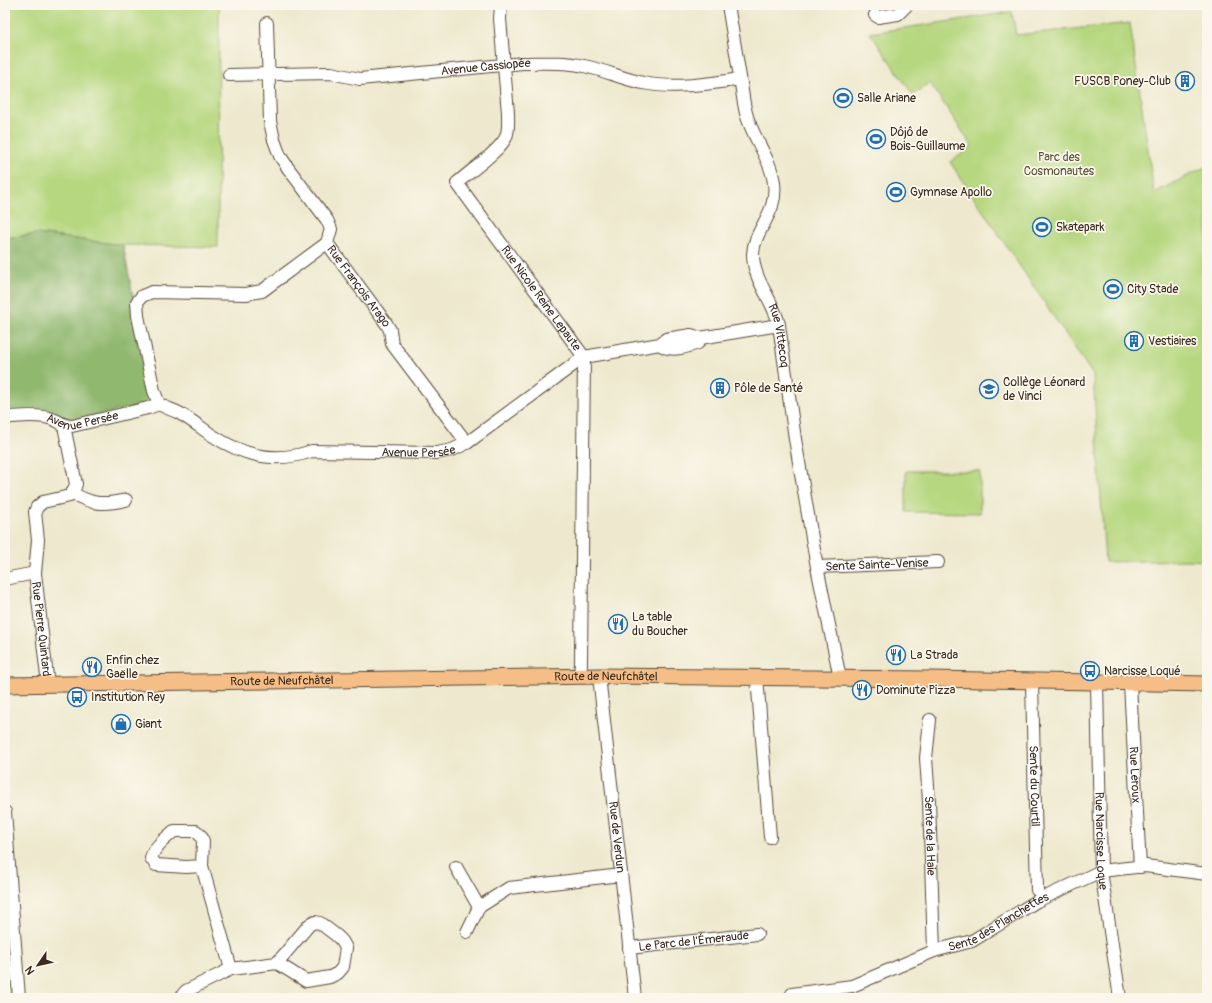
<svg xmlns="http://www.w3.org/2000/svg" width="1212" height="1003" viewBox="0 0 1212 1003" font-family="Pangolin,sans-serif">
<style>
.green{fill:#b6d77f;stroke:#78804e}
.forest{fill:#90b86e;stroke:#667146}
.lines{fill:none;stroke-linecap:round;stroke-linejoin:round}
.minor-casing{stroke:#564738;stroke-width:14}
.major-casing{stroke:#564738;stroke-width:17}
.minor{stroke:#fff;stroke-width:12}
.major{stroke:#f6be87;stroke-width:15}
.labels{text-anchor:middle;stroke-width:3.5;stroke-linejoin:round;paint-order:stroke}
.street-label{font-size:12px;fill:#3b2a1e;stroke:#fbf7ec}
.poi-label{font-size:12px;fill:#3b2a1e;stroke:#fbf7ec;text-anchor:start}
.park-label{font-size:12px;fill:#5a5536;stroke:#fbf7ec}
</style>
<rect width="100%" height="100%" fill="#fbf7ec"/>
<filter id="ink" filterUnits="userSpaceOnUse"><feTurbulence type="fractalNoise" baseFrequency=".025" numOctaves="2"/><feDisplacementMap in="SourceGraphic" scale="8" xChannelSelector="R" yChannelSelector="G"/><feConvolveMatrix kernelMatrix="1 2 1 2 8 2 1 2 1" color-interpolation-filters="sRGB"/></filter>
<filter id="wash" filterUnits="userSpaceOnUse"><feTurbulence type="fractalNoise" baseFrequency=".012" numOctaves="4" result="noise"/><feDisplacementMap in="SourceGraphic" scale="16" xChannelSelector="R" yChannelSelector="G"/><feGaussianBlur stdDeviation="0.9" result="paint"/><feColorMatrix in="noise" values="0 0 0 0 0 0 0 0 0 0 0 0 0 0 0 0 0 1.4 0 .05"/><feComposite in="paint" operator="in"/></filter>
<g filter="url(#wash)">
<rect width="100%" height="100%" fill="#eee9ce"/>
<path class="green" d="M5,5h214l-1,242 -95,-2 -86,-11 -32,4z
M1012,12l4,23 114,-12 24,170 53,-27v395l-19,-1 -83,2 -12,-187 -143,-213 22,-16 -42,-63 -17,12 -43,-62z
M906,471h74v42l-74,-1z
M5,896l8,102h-8z"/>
<path class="forest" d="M37,234l86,11 31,158 -85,18 -64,-5v-178z"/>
</g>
<g filter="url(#ink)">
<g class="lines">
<g class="minor-casing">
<g id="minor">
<path id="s1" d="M501,5l-1,14 8,94c0,8 1,17 -2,24 -6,14 -37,35 -49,46l127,174 -3,306 -1,13"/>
<path id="s2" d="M728,5c4,24 8,48 12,72 2,12 3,24 6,36 6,24 25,46 28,70 4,32 -20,45 -21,71 0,27 21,46 26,71l16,114 22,128 23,111"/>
<path d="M875,15l3,2 20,-3 9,-9"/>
<path id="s3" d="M267,23l3,98 4,19 6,16 8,12 39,52 4,9 -4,14 59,80 4,7 2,14 75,99"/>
<path id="s4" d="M229,75l102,-2 29,6 163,-16c20,0 41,-2 61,3 20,4 39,13 59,17 31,6 66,1 97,-4"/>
<path id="s5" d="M327,243l-65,48 -16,3 -94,-2 -10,4 -5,6 1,14 16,75 5,13c7,4 14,6 20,9 11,6 21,14 31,21 33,22 64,30 102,17l125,2 15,-3 15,-7 117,-86 76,-13 6,-5 25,-4 9,3 79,-13"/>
<path d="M660,344c10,9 27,3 38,-1l2,-5"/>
<path id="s6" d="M5,418c15,-2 36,-4 50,2 7,3 9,6 17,6l76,-18 11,-4"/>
<path d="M72,493c21,12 31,12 54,7"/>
<path id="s7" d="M817,567l121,-5"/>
<path d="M35,573l3,-33 -3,-28 2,-5 6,-5 27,-6 4,-6 2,-6 -12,-58"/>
<path id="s8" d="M5,579l30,-6 13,112"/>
<path id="s9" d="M599,676l36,322"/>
<path d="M757,677l13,160"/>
<path id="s10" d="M1032,682l5,208"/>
<path id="s11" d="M1097,683l4,188 19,127"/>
<path id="s12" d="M1130,684l10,183"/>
<path id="s13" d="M930,720l-4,38 3,43 5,150"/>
<path d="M5,812l14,186"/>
<path d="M202,866l-16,1 -30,-2 -5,-7c3,-11 14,-19 23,-27h22l5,5 2,5 -1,25 29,103"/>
<path d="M456,867l23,40"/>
<path d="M467,932l12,-25 30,-19 112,-13"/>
<path id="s14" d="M629,948l128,-14"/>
<path id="s15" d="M792,994l60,-8 82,-35 38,-10 65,-40 64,-30 44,-5 62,8"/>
<path d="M180,998l6,-7 45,-22 46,-6 29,18 24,-4 8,-4 5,-6 3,-19 -4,-7 -5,-5 -17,-13 -5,-1 -6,3 -32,38"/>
</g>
</g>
<g class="major-casing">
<g id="major">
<path id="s16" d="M5,685l594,-9 332,3 276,5"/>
</g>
</g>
<use href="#minor" class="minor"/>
<use href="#major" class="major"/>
</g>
</g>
<defs>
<g id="building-ring" transform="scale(1)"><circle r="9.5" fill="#fbf7ec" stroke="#1f6fb2" stroke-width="1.5"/><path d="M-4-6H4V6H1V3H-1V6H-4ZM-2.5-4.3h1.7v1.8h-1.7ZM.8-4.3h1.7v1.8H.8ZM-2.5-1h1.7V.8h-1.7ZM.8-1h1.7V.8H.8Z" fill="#1f6fb2"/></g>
<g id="stadium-ring" transform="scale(1)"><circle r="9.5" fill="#fbf7ec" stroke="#1f6fb2" stroke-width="1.5"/><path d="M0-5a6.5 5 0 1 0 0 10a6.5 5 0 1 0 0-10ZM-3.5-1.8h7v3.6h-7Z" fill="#1f6fb2"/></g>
<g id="school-ring" transform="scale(1)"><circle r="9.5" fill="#fbf7ec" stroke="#1f6fb2" stroke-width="1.5"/><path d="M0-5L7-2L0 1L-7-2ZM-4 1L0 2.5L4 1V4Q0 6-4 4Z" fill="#1f6fb2"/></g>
<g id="restaurant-ring" transform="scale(1)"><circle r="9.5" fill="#fbf7ec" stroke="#1f6fb2" stroke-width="1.5"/><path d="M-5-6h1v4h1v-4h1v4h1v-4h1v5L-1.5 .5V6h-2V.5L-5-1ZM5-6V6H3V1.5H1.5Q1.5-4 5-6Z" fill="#1f6fb2"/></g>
<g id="bus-ring" transform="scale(1)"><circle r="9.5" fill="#fbf7ec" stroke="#1f6fb2" stroke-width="1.5"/><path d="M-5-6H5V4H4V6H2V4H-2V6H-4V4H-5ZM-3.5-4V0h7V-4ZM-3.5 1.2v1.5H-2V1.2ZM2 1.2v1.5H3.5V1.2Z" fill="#1f6fb2"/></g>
<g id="shop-ring" transform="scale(1)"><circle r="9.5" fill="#fbf7ec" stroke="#1f6fb2" stroke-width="1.5"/><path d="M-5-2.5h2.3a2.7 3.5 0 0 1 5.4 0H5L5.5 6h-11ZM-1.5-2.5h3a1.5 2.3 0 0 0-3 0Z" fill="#1f6fb2"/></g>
</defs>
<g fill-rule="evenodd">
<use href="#building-ring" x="1185" y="81"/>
<use href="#stadium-ring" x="843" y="98"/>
<use href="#stadium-ring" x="876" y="139"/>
<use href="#stadium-ring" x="896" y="192"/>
<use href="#stadium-ring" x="1042" y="227"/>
<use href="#stadium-ring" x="1113" y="289"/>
<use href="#building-ring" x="1134" y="341"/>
<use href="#building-ring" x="720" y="388"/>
<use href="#school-ring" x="989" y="389"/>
<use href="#restaurant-ring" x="618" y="624"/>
<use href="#restaurant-ring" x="896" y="655"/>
<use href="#restaurant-ring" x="92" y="667"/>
<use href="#bus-ring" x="1090" y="671"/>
<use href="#restaurant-ring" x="862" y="690"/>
<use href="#bus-ring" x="77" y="697"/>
<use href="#shop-ring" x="121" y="724"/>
</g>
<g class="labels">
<g class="street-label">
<text dy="4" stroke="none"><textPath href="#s4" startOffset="258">Avenue Cassiopée</textPath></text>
<text dy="4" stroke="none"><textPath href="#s3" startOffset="292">Rue François Arago</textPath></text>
<text dy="4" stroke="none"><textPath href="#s1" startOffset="343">Rue Nicole Reine Lepaute</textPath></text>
<text dy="4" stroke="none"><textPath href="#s2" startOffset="347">Rue Vittecoq</textPath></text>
<text dy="4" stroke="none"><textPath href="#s6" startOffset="79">Avenue Persée</textPath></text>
<text dy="4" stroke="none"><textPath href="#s5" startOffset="588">Avenue Persée</textPath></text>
<text dy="4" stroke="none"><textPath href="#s7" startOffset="60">Sente Sainte-Venise</textPath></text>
<text dy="4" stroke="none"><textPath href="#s8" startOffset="87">Rue Pierre Quintard</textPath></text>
<text dy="4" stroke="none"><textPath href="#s16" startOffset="601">Route de Neufchâtel</textPath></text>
<text dy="4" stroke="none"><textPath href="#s16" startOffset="277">Route de Neufchâtel</textPath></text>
<text dy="4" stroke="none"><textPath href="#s12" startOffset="91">Rue Leroux</textPath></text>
<text dy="4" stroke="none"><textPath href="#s10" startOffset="104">Sente du Courtil</textPath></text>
<text dy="4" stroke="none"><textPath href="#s13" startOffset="116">Sente de la Haie</textPath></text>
<text dy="4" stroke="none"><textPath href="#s9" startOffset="162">Rue de Verdun</textPath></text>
<text dy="4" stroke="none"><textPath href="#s11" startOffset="158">Rue Narcisse Loque</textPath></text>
<text dy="4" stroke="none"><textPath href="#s15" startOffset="221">Sente des Planchettes</textPath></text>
<text dy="4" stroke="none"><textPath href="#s14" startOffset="65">Le Parc de l'Émeraude</textPath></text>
</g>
<g class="poi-label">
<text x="1171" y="85" text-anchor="end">FUSCB Poney-Club</text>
<text x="857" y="102">Salle Ariane</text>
<text x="890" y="136">Dôjô de<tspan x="890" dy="14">Bois-Guillaume</tspan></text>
<text x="910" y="196">Gymnase Apollo</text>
<text x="1056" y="231">Skatepark</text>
<text x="1127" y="293">City Stade</text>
<text x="1148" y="345">Vestiaires</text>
<text x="1003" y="386">Collège Léonard<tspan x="1003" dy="14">de Vinci</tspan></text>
<text x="734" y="392">Pôle de Santé</text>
<text x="632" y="621">La table<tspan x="632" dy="14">du Boucher</tspan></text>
<text x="910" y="659">La Strada</text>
<text x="106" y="664">Enfin chez<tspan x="106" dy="14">Gaëlle</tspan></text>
<text x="1104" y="675">Narcisse Loqué</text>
<text x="876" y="694">Dominute Pizza</text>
<text x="91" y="701">Institution Rey</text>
<text x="135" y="728">Giant</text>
</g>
<g class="park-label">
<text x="1059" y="161">Parc des<tspan x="1059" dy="14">Cosmonautes</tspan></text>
</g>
</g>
<rect width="1212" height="1003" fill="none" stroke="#fbf7ec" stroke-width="20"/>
<g transform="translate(38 965) rotate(236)" stroke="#fbf7ec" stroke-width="3" paint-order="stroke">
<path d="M0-3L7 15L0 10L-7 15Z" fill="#3b2a1e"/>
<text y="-6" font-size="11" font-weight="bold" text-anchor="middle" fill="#3b2a1e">N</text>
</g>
</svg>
